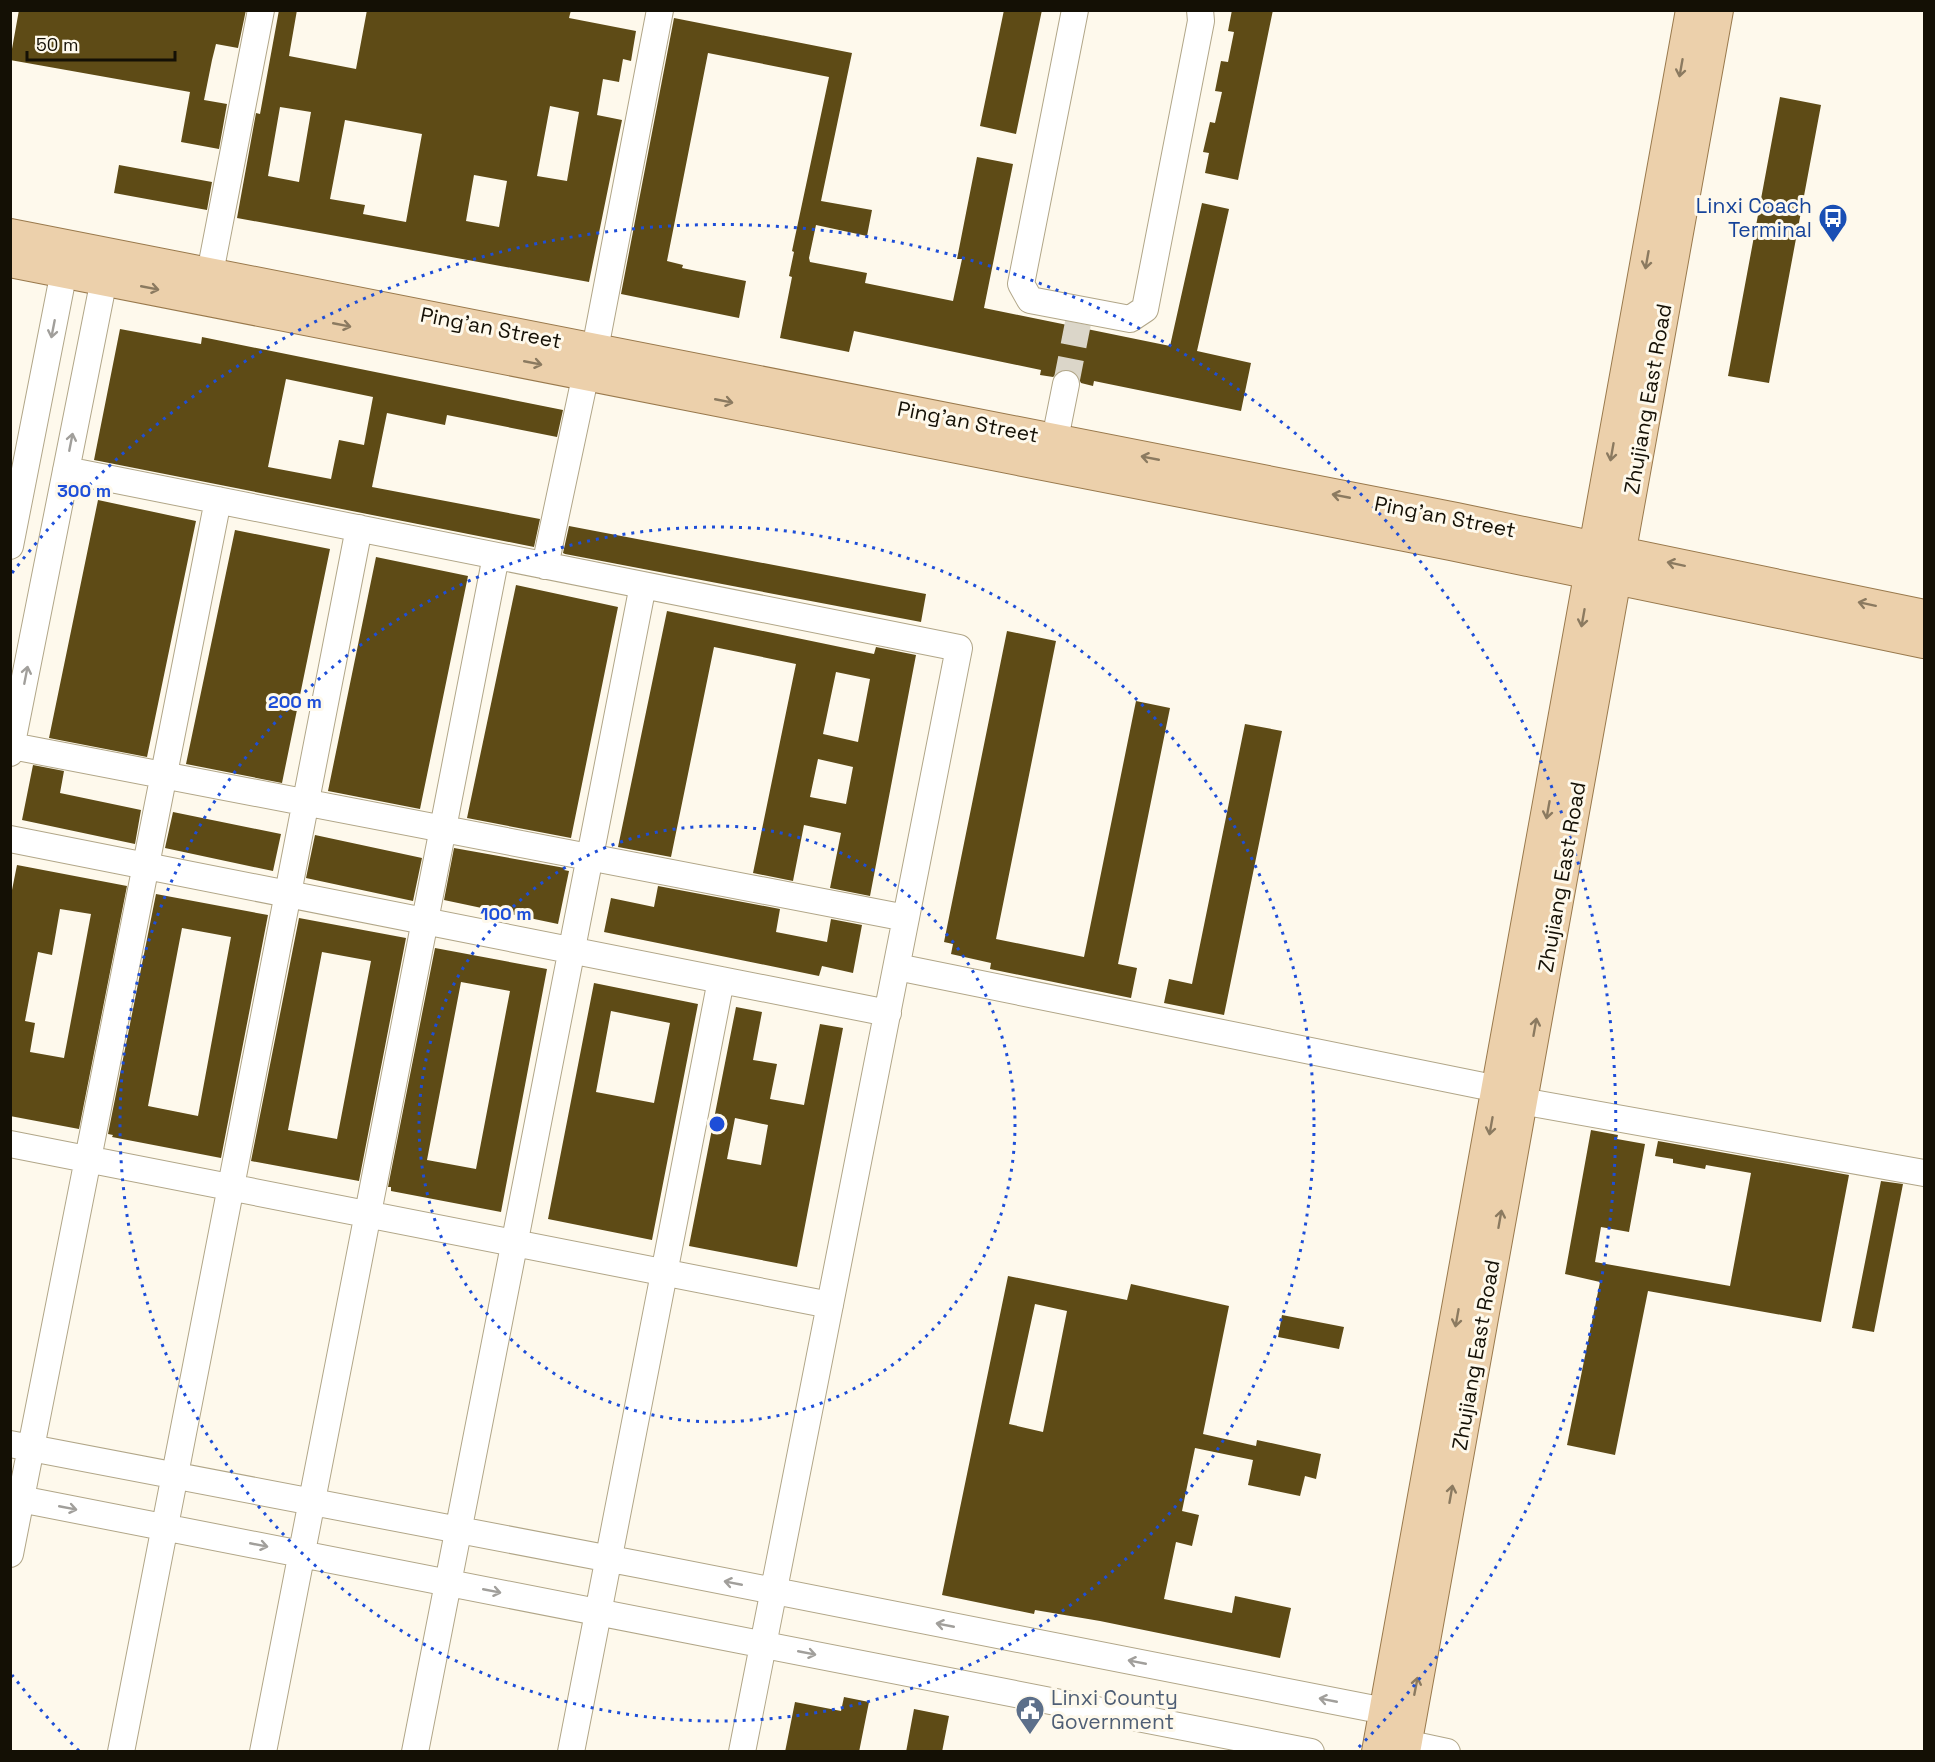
<svg xmlns="http://www.w3.org/2000/svg" width="1935" height="1762" viewBox="0 0 1935 1762" font-family="'Space Grotesk',sans-serif">
<style>
.building{fill:#5e4b16;fill-rule:evenodd}
.lines{fill:none;stroke-linecap:round;stroke-linejoin:round}
.minor-tunnel{stroke:#dbd6c9;stroke-width:26;stroke-dasharray:26 13;stroke-linecap:butt}
.minor-casing{stroke:#b1a688;stroke-width:28}
.major-casing{stroke:#99794c;stroke-width:34}
.minor{stroke:#fff;stroke-width:26}
.major{stroke:#ecd0ab;stroke-width:32}
.oneway{stroke:#8b7a60}
.oneway2{stroke:#a19f9b}
.ring{fill:none;stroke:#1d4ed8;stroke-width:3;stroke-dasharray:3 6}
.labels{text-anchor:middle;stroke-width:6;stroke-linejoin:round;paint-order:stroke}
.transit-label{font-size:21px;fill:#164399;stroke:#fef9ec;text-anchor:end}
.street-label{font-size:21px;fill:#141005;stroke:#fef9ec}
.service-label{font-size:21px;fill:#4e5e75;stroke:#fef9ec;text-anchor:start}
.centre{fill:#1d4ed8;stroke:#fef9ec;stroke-width:3}
.ring-label{font-size:18px;text-anchor:middle;font-weight:bold;fill:#1d4ed8;stroke:#fef9ec;stroke-width:6;stroke-linejoin:round;paint-order:stroke}
</style>
<rect width="100%" height="100%" fill="#fef9ec"/>
<path class="building" d="M19,10h227l-8,38 -22,-4 -4,16 -8,40 23,4 -8,45 -38,-7 9,-50 -180,-32z
M279,10h18l-8,46 67,13 11,-59h204l-2,8 67,13 -5,30 -8,-2 -4,23 -16,-3 -6,36 25,5 -33,162 -352,-64 19,-105 4,1zM550,106l29,6 -12,69 -30,-5zM280,107l31,5 -12,70 -31,-6zM345,120l77,14 -16,88 -43,-8 2,-9 -35,-6zM474,175l33,6 -8,46 -33,-6z
M1004,10h38l-26,124 -36,-8z
M1232,10h41l-35,170 -33,-7 4,-20 -6,-1 7,-30 5,1 7,-31 -7,-1 6,-30 7,1 6,-30 -6,-1z
M674,18l178,35 -31,148 51,9 -5,26 -51,-11 -7,33 1,4 57,11 -2,10 88,18 9,-42h-5l20,-102 36,7 -29,144 186,38 32,-143 27,6 -32,142 54,12 -10,48 -147,-30 -1,5 -12,-3 -5,-10 -6,-4 -9,1 -8,7 -13,-2 1,-5 -187,-39 -5,21 -69,-14 12,-61 -3,-1 5,-24 -2,-1 37,-174 -121,-24 -41,208 16,4 -1,3 64,13 -7,37 -118,-24z
M1780,97l41,8 -52,278 -41,-7z
M119,165l93,17 -5,28 -93,-17z
M120,329l81,15 1,-7 361,73 -6,27 -110,-22 -2,10 -58,-12 -15,74 168,32 -6,28 -440,-87zM286,379l87,18 -9,48 -25,-5 -8,39 -63,-12z
M98,500l98,21 -49,236 -98,-19z
M569,526l357,68 -5,28 -356,-68 -2,-1z
M235,530l95,19 -48,234 -96,-19z
M376,557l92,19 -48,233 -92,-18z
M516,585l102,22 -47,231 -104,-20z
M667,611l207,43 2,-7 40,8 -46,241 -40,-8 11,-55 -37,-8 -11,56 -40,-8 43,-209 -82,-17 -43,210 -53,-10zM836,672l34,7 -12,63 -35,-8zM818,759l35,8 -7,37 -36,-7z
M1007,631l49,10 -60,298 88,18 52,-256 34,7 -52,256 19,4 -6,30 -141,-29 1,-6 -40,-9 2,-10 -9,-2z
M1245,724l37,7 -58,284 -60,-12 5,-24 23,5z
M33,765l31,6 -4,22 81,17 -6,34 -113,-24z
M173,812l108,22 -8,37 -108,-23z
M315,835l107,23 -9,43 -107,-23z
M454,848l111,20 -1,2 5,1 -11,53 -114,-24z
M17,865l110,21 -48,243 -69,-13v-216zM60,909l31,5 -27,144 -34,-6 5,-29 -10,-2 13,-69 14,3z
M658,886l122,23 -4,23 51,10 4,-23 31,6 -9,48 -31,-7 -3,10 -215,-44 7,-34 43,9z
M156,894l112,21 -47,243 -109,-21 1,-2 -5,-1zM182,928l49,9 -33,179 -50,-10z
M299,918l107,20 -47,243 -108,-20zM322,952l49,9 -34,178 -49,-9z
M435,948l112,21 -46,243 -110,-21v-4h-3zM461,982l49,9 -34,178 -49,-9z
M594,983l104,21 -46,236 -104,-21zM611,1011l59,12 -16,80 -58,-11z
M736,1007l26,5 -9,48 24,4 -7,35 34,6 16,-81 23,4 -46,239 -108,-21zM735,1118l33,7 -7,40 -34,-6z
M1591,1130l27,5 -1,4 28,5 -16,88 -28,-5 -6,35 135,24 21,-113 -45,-8 -1,4 -32,-6v-4l-18,-3 3,-15 191,34 -28,147 -173,-31 -33,164 -48,-10 33,-163 -35,-8z
M1881,1181l22,3 -29,148 -22,-4z
M1008,1276l119,24 4,-16 98,22 -26,128 53,12 1,-6 64,14 -5,25 -11,-3 -5,20 -52,-11 5,-25 -58,-12 -13,63 17,4 -7,31 -16,-4 -12,57 68,14 3,-17 56,12 -11,50 -180,-37 -65,-11 -1,4 -92,-19zM1035,1304l32,7 -24,121 -34,-8z
M1282,1315l62,12 -5,22 -61,-12z
M844,1697l25,5 -10,50h-74l10,-50 46,9z
M914,1709l35,7 -7,36h-36z"/>
<g class="lines">
<path class="minor-tunnel" d="M1066,384l12,-61"/>
<g class="minor-casing">
<path id="minor" d="M1075,10l-54,274 9,16 100,19 15,-10 56,-288 -1,-11
M210,273l51,-263
M595,349l65,-339
M1055,439l11,-55
M66,470l893,178 -217,1104
M10,546l54,-275
M545,566l41,-193
M12,746l894,172
M10,753l94,-474
M10,839l878,174
M897,967l601,122
M1521,1101l403,72
M10,1144l820,161
M10,1444l637,122 738,145
M10,1497l1301,255
M10,1554l208,-1054
M1405,1743l42,9
M121,1752l238,-1224
M263,1752l233,-1196
M415,1752l228,-1167
M571,1752l150,-772"/>
</g>
<g class="major-casing">
<path id="major" d="M10,235l1446,284 468,97
M10,261l1441,283 473,98
M1378,1752l314,-1742
M1404,1752l313,-1742"/>
</g>
<use href="#minor" class="minor"/>
<use href="#major" class="major"/>
</g>
<defs><path id="oneway-shaft" d="M-6 0H5M1.5-3L5.5 0L1.5 3" fill="none" stroke-width="1.6" stroke-linecap="round" stroke-linejoin="round" transform="scale(1.5)"/></defs>
<g class="oneway">
<use href="#oneway-shaft" transform="translate(1681 68) rotate(100)"/>
<use href="#oneway-shaft" transform="translate(1647 260) rotate(100)"/>
<use href="#oneway-shaft" transform="translate(150 288) rotate(11)"/>
<use href="#oneway-shaft" transform="translate(342 325) rotate(11)"/>
<use href="#oneway-shaft" transform="translate(533 363) rotate(11)"/>
<use href="#oneway-shaft" transform="translate(724 401) rotate(11)"/>
<use href="#oneway-shaft" transform="translate(1612 452) rotate(100)"/>
<use href="#oneway-shaft" transform="translate(1150 458) rotate(-169)"/>
<use href="#oneway-shaft" transform="translate(1341 496) rotate(-169)"/>
<use href="#oneway-shaft" transform="translate(1676 564) rotate(-168)"/>
<use href="#oneway-shaft" transform="translate(1867 604) rotate(-168)"/>
<use href="#oneway-shaft" transform="translate(1583 618) rotate(100)"/>
<use href="#oneway-shaft" transform="translate(1548 810) rotate(100)"/>
<use href="#oneway-shaft" transform="translate(1535 1027) rotate(-80)"/>
<use href="#oneway-shaft" transform="translate(1491 1126) rotate(100)"/>
<use href="#oneway-shaft" transform="translate(1500 1219) rotate(-80)"/>
<use href="#oneway-shaft" transform="translate(1457 1318) rotate(100)"/>
<use href="#oneway-shaft" transform="translate(1451 1494) rotate(-80)"/>
<use href="#oneway-shaft" transform="translate(1416 1686) rotate(-79)"/>
</g>
<g class="oneway2">
<use href="#oneway-shaft" transform="translate(53 329) rotate(101)"/>
<use href="#oneway-shaft" transform="translate(71 442) rotate(-79)"/>
<use href="#oneway-shaft" transform="translate(26 675) rotate(-79)"/>
<use href="#oneway-shaft" transform="translate(68 1508) rotate(11)"/>
<use href="#oneway-shaft" transform="translate(259 1545) rotate(11)"/>
<use href="#oneway-shaft" transform="translate(733 1583) rotate(-169)"/>
<use href="#oneway-shaft" transform="translate(492 1591) rotate(11)"/>
<use href="#oneway-shaft" transform="translate(945 1625) rotate(-169)"/>
<use href="#oneway-shaft" transform="translate(807 1653) rotate(11)"/>
<use href="#oneway-shaft" transform="translate(1137 1662) rotate(-169)"/>
<use href="#oneway-shaft" transform="translate(1328 1700) rotate(-169)"/>
</g>
<g class="ring">
<circle cx="717" cy="1124" r="298"/>
<circle cx="717" cy="1124" r="597"/>
<path d="M79 1751A895 895 0 0 1 12 1675M12 573A895 895 0 1 1 1355 1751"/>
</g>
<defs>
<g id="bus-pin" transform="scale(1.5)"><path d="M0 17L-7.5 6A9.5 9.5 0 1 1 7.5 6Z" fill="#1a4fb4" stroke="#fef9ec"/><path d="M-5-6H5V4H4V6H2V4H-2V6H-4V4H-5ZM-3.5-4V0h7V-4ZM-3.5 1.2v1.5H-2V1.2ZM2 1.2v1.5H3.5V1.2Z" fill="#fff"/></g>
<g id="civic-pin" transform="scale(1.5)"><path d="M0 17L-7.5 6A9.5 9.5 0 1 1 7.5 6Z" fill="#5c6f8a" stroke="#fef9ec"/><path d="M-.6-6.5H3V-4.5H.6V-3L4-1V1h2V6H-6V1h2V-1L-.6-3ZM-1.2 2.5V6h2.4V2.5Z" fill="#fff"/></g>
</defs>
<g fill-rule="evenodd">
<use href="#bus-pin" x="1833" y="218"/>
<use href="#civic-pin" x="1030" y="1710"/>
</g>
<g class="labels">
<g class="transit-label">
<text x="1812" y="213">Linxi Coach<tspan x="1812" dy="24">Terminal</tspan></text>
</g>
<g class="street-label">
<text transform="translate(491 328) rotate(11)" y="7">Ping'an Street</text>
<text transform="translate(1648 399) rotate(-80)" y="7">Zhujiang East Road</text>
<text transform="translate(968 422) rotate(11)" y="7">Ping'an Street</text>
<text transform="translate(1445 517) rotate(11)" y="7">Ping'an Street</text>
<text transform="translate(1562 877) rotate(-80)" y="7">Zhujiang East Road</text>
<text transform="translate(1476 1355) rotate(-80)" y="7">Zhujiang East Road</text>
</g>
<g class="service-label">
<text x="1051" y="1705">Linxi County<tspan x="1051" dy="24">Government</tspan></text>
</g>
</g>
<circle cx="717" cy="1124" r="9" class="centre"/>
<g class="ring-label">
<text x="84" y="497">300 m</text>
<text x="295" y="708">200 m</text>
<text x="506" y="920">100 m</text>
</g>
<rect width="1935" height="1762" fill="none" stroke="#141005" stroke-width="24"/>
<path d="M27 51v9h148v-9" fill="none" stroke="#141005" stroke-width="3"/>
<text x="36" y="51" font-size="18" fill="#141005" stroke="#fef9ec" stroke-width="4.5" paint-order="stroke">50 m</text>
</svg>
